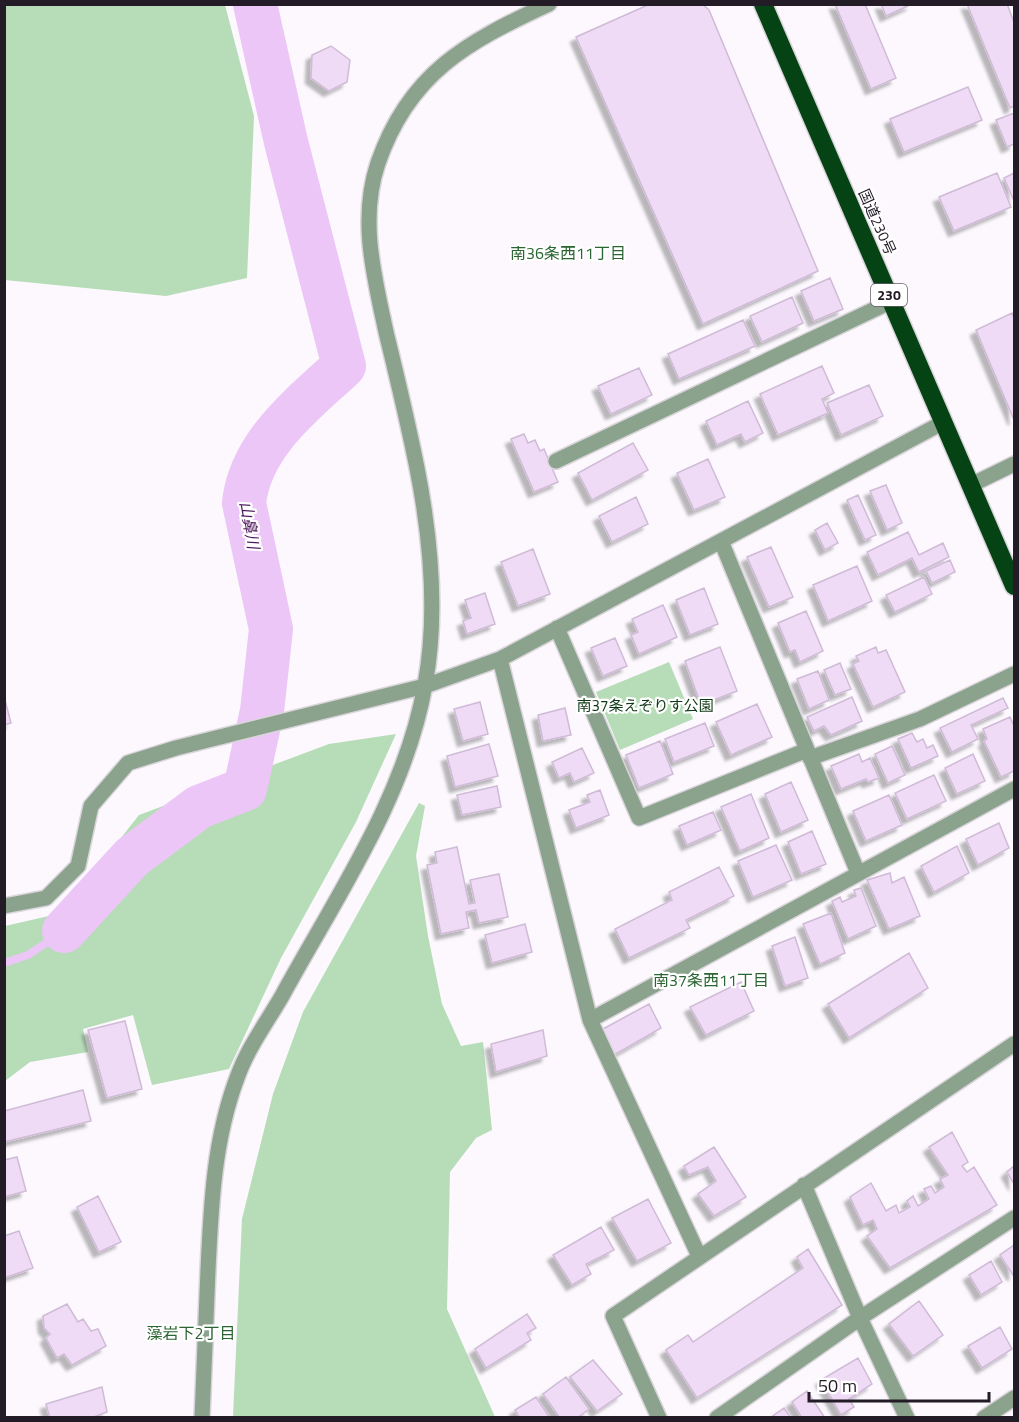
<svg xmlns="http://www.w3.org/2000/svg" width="1019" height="1422" viewBox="0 0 1019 1422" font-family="'Titillium Web','Noto Sans JP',sans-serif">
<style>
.green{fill:#b6dcb8}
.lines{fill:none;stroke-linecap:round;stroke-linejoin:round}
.stream{stroke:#ebc6f7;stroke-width:8}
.river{stroke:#ebc6f7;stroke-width:44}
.building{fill:#f0dbf7;stroke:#cfbbd6;stroke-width:1.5;filter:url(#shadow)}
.street-casing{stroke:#d9d5db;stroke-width:18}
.highway-casing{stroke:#d9d5db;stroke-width:21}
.street{stroke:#8ba38c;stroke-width:15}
.highway{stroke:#054314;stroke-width:18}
.labels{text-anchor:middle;stroke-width:4.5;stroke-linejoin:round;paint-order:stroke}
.shield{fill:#fff;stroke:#655f66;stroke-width:1.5}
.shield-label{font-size:14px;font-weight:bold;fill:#231b25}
.street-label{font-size:15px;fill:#231b25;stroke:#fff}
.park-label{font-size:15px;fill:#0d3715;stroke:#fff}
.neighbourhood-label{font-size:16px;fill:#2b6533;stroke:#fff}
.water-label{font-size:16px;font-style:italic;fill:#4e185e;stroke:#fff}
</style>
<defs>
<filter id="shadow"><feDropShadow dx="-5.5" dy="5.5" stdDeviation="1.5" flood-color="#0004"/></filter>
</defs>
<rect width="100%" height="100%" fill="#fcf8fe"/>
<path class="green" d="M4,5h221l29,111 -7,162 -81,18 -161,-16z
M669,662l24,57 -73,31 -24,-58z
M396,734l-40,88 -75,136 -52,111 -77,16 -19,-70 -50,14 5,23 -58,10 -25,19v-155l57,-13 77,-98 190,-71z
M419,803l6,3 -9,50 12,80 14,68 19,42 22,-4 9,88 -16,8 -26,34 -3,137 48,108h-262l9,-198 31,-125 30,-82z"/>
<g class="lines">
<path class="stream" d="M4,963l24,-8 36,-24"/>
<path class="river" d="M64,931l68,-74 67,-50 46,-18 17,-78 9,-82 -27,-126c6,-59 59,-99 100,-137l-58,-224 -31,-138"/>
</g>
<path class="building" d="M650,4h52l7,6 109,261 -115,53 -127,-287z
M835,4h30l31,74 -25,11z
M881,4h31l-26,12z
M967,4h40l7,18v84l-4,2z
M331,46l19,14 -3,22 -18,9 -18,-13 1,-23z
M968,87l14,33 -78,32 -14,-33z
M1014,113v31l-7,3 -11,-27z
M997,173l14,34 -57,24 -15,-34z
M1014,173v28l-10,-23z
M830,278l13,31 -29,12 -13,-30z
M792,297l11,26 -41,19 -12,-26z
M1012,313l2,5v102l-38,-90z
M743,320l12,26 -76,33 -11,-25z
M822,366l12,27 -12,6 6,14 -50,22 -18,-41z
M639,368l13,27 -41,19 -13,-28z
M869,385l14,31 -42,19 -14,-32z
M748,401l15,32 -18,9 -4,-8 -24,11 -11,-24z
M524,434l4,9 7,-3 5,11 4,-2 14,33 -24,10 -23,-53z
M633,443l15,27 -56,30 -14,-27z
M708,459l17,38 -31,13 -17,-37z
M886,485l16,38 -15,7 -17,-39z
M858,495l18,40 -11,5 -18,-40z
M636,497l12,27 -36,18 -13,-26z
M827,523l11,20 -13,7 -10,-20z
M908,532l11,23 24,-12 6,14 -30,15 -7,-14 -34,17 -11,-23z
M771,547l22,50 -24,10 -22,-50z
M533,549l17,45 -32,12 -17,-44z
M950,560l5,12 -23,11 -6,-12z
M857,566l15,35 -44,20 -15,-36z
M924,577l8,17 -37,18 -9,-17z
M704,588l14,36 -28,11 -14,-35z
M485,593l10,31 -28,10 -4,-13 8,-3 -6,-18z
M663,605l14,32 -38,17 -8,-19 7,-3 -6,-13z
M806,611l17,40 -23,11 -5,-12 -5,2 -12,-29z
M615,638l12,28 -24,10 -12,-28z
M720,647l17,44 -36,14 -16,-44z
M876,647l2,6 8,-3 19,42 -32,15 -20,-43 6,-3 -3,-5z
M840,663l11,26 -16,6 -11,-25z
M818,671l11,29 -20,9 -12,-30z
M4,696l7,27 -7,2z
M852,697l10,24 -31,14 -7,-9 -10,5 -7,-14z
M1003,698l5,10 -37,17 7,14 -26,13 -12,-24z
M480,702l8,32 -25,7 -9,-32z
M757,704l15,33 -41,18 -15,-33z
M565,708l6,27 -28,6 -5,-26z
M1010,717l4,9v45l-13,6 -17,-36 3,-2 -4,-10z
M705,723l9,23 -40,16 -9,-23z
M912,733l5,9 6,-3 4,9 6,-3 5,11 -27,12 -13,-29z
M660,741l13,33 -34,14 -13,-33z
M489,744l9,32 -43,11 -8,-31z
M892,746l13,29 -17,8 -13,-29z
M582,748l12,25 -20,9 -4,-9 -11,5 -7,-16z
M859,754l3,8 8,-4 9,20 -11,4 -2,-3 -25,10 -10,-23z
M973,754l12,27 -28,13 -12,-26z
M934,775l12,26 -39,18 -12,-26z
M791,782l17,38 -27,12 -16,-38z
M497,786l4,21 -39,8 -5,-20z
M600,790l9,25 -33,13 -7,-18 21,-8 -3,-7z
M751,794l18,44 -29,13 -19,-44z
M889,795l13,30 -36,16 -13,-30z
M713,812l8,18 -34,15 -8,-19z
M999,823l10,25 -31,17 -12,-26z
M812,831l14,33 -25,10 -13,-32z
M776,845l16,35 -39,17 -15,-36z
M957,846l12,27 -35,19 -13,-26z
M457,847l12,57 6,-1 -5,-23 29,-6 9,43 -29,6 -3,-13 -10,2 3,16 -28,6 -14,-69 10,-2 -2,-11z
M719,867l15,29 -48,24 4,8 -61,30 -14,-29 57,-29 -3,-8z
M890,873l2,10 12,-6 16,39 -31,13 -22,-49z
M861,888l15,38 -28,13 -16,-38 8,-4 2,5 14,-6 -2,-6z
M831,913l14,40 -25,11 -17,-40z
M525,924l7,28 -40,11 -7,-28z
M795,937l13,41 -23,8 -13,-40z
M909,953l19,35 -79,50 -21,-34z
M741,982l13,29 -48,24 -16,-28z
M649,1004l12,24 -47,27 -13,-25z
M125,1021l17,68 -35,9 -19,-68z
M543,1030l4,26 -51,16 -5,-28z
M83,1090l8,31 -87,21v-31z
M952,1132l16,30 -6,4 5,6 7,-5 23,38 -107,63 -23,-32 10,-7 -4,-9 -10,5 -13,-28 21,-14 15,28 10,-6 3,8 11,-6 -3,-6 6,-5 5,10 11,-7 -5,-10 7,-3 4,7 9,-6 -4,-8 8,-4 -19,-28z
M714,1147l32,50 -32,19 -16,-22 18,-13 -8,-14 -19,8 -5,-9z
M17,1157l9,34 -22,6v-37z
M1014,1166v18l-7,-12z
M98,1196l23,46 -22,10 -22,-45z
M648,1199l23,44 -34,18 -25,-43z
M601,1227l13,23 -28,14 5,10 -19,11 -19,-30z
M19,1231l14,37 -29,10v-42z
M1014,1245v29l-1,1 -13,-20z
M808,1249l34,56 -145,93 -31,-48 22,-15 5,7 110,-74 -6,-11z
M991,1261l11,21 -21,13 -12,-20z
M919,1301l24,34 -30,21 -24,-32z
M67,1304l11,18 5,-3 8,12 7,-2 8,17 -34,19 -8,-11 -7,4 -11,-20 4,-4 -6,-6 -1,-12z
M527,1314l9,14 -9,5 4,7 -45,28 -11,-19z
M1000,1327l12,22 -30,19 -14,-22z
M858,1358l14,26 -23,15 5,8 -13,8 -20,-35z
M593,1360l29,34 -25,17 -27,-34z
M566,1377l23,32 -12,9h-17l-17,-24z
M102,1387l5,25 -16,6h-41l-4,-14z
M807,1391l18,27h-23l-10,-16z
M536,1397l14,21h-30l-5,-8z
M784,1408l7,10h-21z"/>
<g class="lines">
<g class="street-casing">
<path id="street" d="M556,461l336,-160
M971,485l43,-21
M721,541l137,332
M557,628l82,190 168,-68
M500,659l90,361 109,236
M810,758l110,-39 94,-45
M4,906l42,-8 32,-32 13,-60 37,-43 48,-15 249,-62 75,-27 444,-237
M590,1020l424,-231
M804,1185l56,133 47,100
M202,1418c2,-50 4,-99 6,-148 3,-65 6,-131 29,-192 10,-29 30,-56 45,-82 54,-99 123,-198 143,-311 13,-70 6,-146 -8,-217 -9,-45 -20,-91 -31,-136 -12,-56 -27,-113 -8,-169 31,-90 89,-121 171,-159
M659,1418l-46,-102 401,-272
M717,1418l143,-100 154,-100
M984,1418l30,-20"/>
</g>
<g class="highway-casing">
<path id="highway" d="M763,4l251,582"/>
</g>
<use href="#street" class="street"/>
<use href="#highway" class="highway"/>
</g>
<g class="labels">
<rect class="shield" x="871" y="284" width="36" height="22" rx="4.5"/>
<g class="shield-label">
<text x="889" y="300">230</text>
</g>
<g class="street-label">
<text transform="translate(877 222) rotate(66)" y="5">国道230号</text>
</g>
<g class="park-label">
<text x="645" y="711">南37条えぞりす公園</text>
</g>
<g class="neighbourhood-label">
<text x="568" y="259">南36条西11丁目</text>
<text x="711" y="986">南37条西11丁目</text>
<text x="191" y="1339">藻岩下2丁目</text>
</g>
<g class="water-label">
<text transform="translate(250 525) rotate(80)" y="6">山鼻川</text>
</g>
</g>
<rect width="1019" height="1422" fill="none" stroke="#231b25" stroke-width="12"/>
<path d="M809 1392v9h180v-9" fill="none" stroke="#231b25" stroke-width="3"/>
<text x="818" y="1392" font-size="18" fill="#231b25" stroke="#ffffff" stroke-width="4.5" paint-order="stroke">50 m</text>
</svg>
